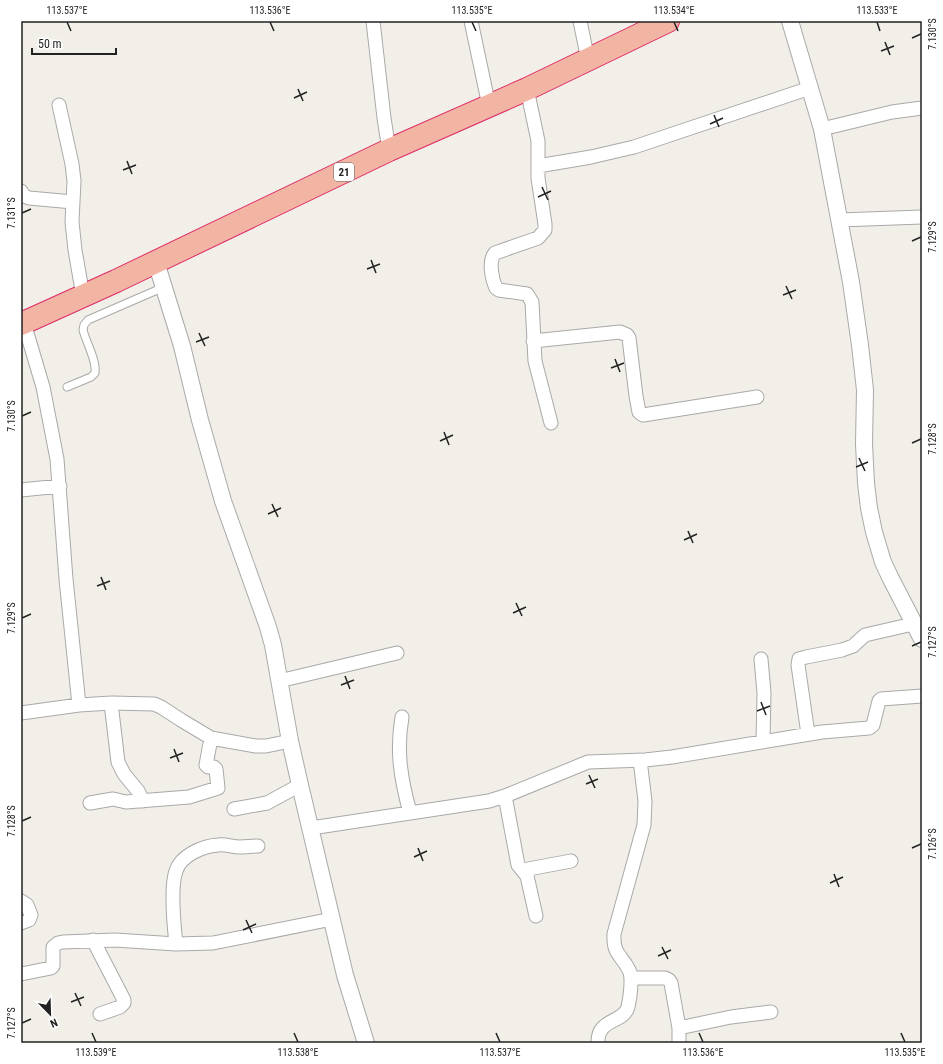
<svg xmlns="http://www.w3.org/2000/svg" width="943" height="1064" viewBox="0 0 943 1064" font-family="'Roboto Condensed',sans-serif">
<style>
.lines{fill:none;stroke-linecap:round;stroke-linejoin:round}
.service-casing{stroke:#a9a9a9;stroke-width:9}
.minor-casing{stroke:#a9a9a9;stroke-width:15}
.tertiary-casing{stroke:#a9a9a9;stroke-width:18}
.trunk-casing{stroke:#dc2a67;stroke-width:24}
.service{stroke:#fff;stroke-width:7}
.minor{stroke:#fff;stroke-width:13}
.tertiary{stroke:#fff;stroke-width:16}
.trunk{stroke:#f2b4a3;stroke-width:22}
.ticks{fill:none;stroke:#222;stroke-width:1.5}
.labels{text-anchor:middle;stroke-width:3;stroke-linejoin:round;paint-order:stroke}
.shield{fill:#fff;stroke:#646464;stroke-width:1}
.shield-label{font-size:11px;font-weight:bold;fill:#222}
.neatline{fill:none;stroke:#222;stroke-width:1.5}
.ticks-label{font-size:10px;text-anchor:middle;fill:#222}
</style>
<rect width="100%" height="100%" fill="#f2efe9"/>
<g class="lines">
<g class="service-casing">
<path id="service" d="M67,387l24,-10 4,-4c2,-12 -9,-31 -12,-43l1,-5 4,-5 76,-33"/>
</g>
<g class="minor-casing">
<path id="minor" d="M373,21l11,97 5,32
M471,21l18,85
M580,21l8,39
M527,89l11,52v37l7,46v6l-7,8 -43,15c-7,8 -3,26 1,35l3,2 28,4 5,8 3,59 16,62
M59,105l13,59 2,17 -2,41 3,28 8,46
M822,129l70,-17 30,-4
M538,166l53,-9 43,-10 176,-59
M21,191l3,5 5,2 44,4
M839,220l83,-3
M24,323l19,64 14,72 9,120 13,126
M533,341l87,-9 7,3 2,3 7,58 3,16 4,3 114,-18
M21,490l39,-4
M761,659l3,34 -1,49
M279,681l118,-28
M111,703l7,59 6,12 14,17 5,10
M21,713l58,-8 32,-2 43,1 7,3 20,13 30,18 45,8h10l24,-5
M402,717c-6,35 -1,62 8,96
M808,734l-10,-69 1,-6 7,-2 36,-7 11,-4 12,-11 48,-11
M505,796l13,69 9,11 9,40
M90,803l23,-4 13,3 63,-5 29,-9 -2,-19 -2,-2h-6l-2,-2 5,-27
M234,809l33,-6 33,-18
M311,828l178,-27 16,-5 83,-34 57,-2 27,-3 150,-25 47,-4 4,-3 6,-24 2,-2 41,-3
M523,870l48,-9
M21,901l6,4 4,10 -2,5 -8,3
M93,940l31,60v3l-4,4 -20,7
M176,944c-2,-18 -6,-56 0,-73 5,-16 27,-25 42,-26 8,-1 14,2 22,2 6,0 12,-1 18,-1
M21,974l30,-6 2,-2v-19l5,-4 5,-1 52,-2 61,4 37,-1 119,-24
M631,978h34l4,2 2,3 8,45v15
M679,1028l52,-11 40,-5
M598,1043c-1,-25 26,-20 30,-36 2,-8 5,-30 1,-37 -8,-16 -16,-15 -15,-36l30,-109 1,-24 -5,-41"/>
</g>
<g class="tertiary-casing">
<path id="tertiary" d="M790,21l32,108 29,153 9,63 5,45 -1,54 2,39 3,25 5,24 9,30 7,15 32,62
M156,262l26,84 18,74 23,81 45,126 5,18 17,96 10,44 45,190 21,68"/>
</g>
<g class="trunk-casing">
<path id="trunk" d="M21,324l95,-43 273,-131 138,-61 141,-68"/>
</g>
<use href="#service" class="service"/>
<use href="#minor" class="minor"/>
<use href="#tertiary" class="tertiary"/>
<use href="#trunk" class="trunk"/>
</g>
<path class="ticks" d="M67,22l4,9M270,22l4,9M472,22l4,9M674,22l4,9M877,22l3,9M912,38l9,-4M885,42l5,13M881,51l13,-5M298,89l5,12M294,98l13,-6M714,115l5,12M710,124l13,-6M127,161l5,13M123,170l13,-5M542,187l6,13M538,197l13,-6M22,213l9,-4M912,241l9,-4M371,260l5,13M367,269l13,-5M786,286l6,13M783,295l13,-5M199,333l6,13M196,342l13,-5M615,359l5,13M611,368l13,-5M22,416l9,-4M444,432l5,13M440,441l13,-6M912,443l9,-4M859,458l6,13M856,467l12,-5M272,504l6,13M268,514l13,-6M688,531l5,12M684,540l13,-6M101,577l5,13M97,586l13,-5M516,603l6,13M513,613l13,-6M22,618l9,-4M912,646l9,-4M345,676l5,13M341,685l13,-5M761,702l5,13M757,711l13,-5M174,749l5,13M170,758l13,-5M589,775l6,13M586,784l12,-5M22,821l9,-4M418,848l5,13M912,848l9,-4M414,857l13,-6M834,874l5,13M830,883l13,-6M246,920l6,13M243,930l13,-6M662,947l6,12M658,956l13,-6M75,993l6,13M71,1002l13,-5M22,1023l9,-4M92,1033l4,9M294,1033l4,9M496,1033l4,9M699,1033l4,9M901,1033l4,9"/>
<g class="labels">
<rect class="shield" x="334" y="163" width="20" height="18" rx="3"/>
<g class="shield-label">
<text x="344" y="176">21</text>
</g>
</g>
<rect width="943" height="1064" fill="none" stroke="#ffffff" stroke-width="44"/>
<g transform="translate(50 1014) rotate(157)" stroke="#ffffff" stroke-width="3" paint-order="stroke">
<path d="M0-3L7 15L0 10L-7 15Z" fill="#222222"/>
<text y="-6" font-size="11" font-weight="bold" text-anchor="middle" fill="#222222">N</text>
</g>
<path d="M32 48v6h84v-6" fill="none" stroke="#222222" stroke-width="2"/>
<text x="38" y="48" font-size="12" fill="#222222" stroke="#ffffff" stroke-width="3" paint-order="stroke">50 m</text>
<rect x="22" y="22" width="899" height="1020" class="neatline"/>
<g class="ticks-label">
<text x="67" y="14">113.537°E</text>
<text x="270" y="14">113.536°E</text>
<text x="472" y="14">113.535°E</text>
<text x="674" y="14">113.534°E</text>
<text x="877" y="14">113.533°E</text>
<text transform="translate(932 34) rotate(-90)" y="4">7.130°S</text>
<text transform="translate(11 213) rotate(-90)" y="4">7.131°S</text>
<text transform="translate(932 237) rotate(-90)" y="4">7.129°S</text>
<text transform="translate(11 416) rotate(-90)" y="4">7.130°S</text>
<text transform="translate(932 439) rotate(-90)" y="4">7.128°S</text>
<text transform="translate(11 618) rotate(-90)" y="4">7.129°S</text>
<text transform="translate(932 642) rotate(-90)" y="4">7.127°S</text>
<text transform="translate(11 821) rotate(-90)" y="4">7.128°S</text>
<text transform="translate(932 844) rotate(-90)" y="4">7.126°S</text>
<text transform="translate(11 1023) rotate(-90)" y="4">7.127°S</text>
<text x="96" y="1056">113.539°E</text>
<text x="298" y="1056">113.538°E</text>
<text x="500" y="1056">113.537°E</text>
<text x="703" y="1056">113.536°E</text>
<text x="905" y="1056">113.535°E</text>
</g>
</svg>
